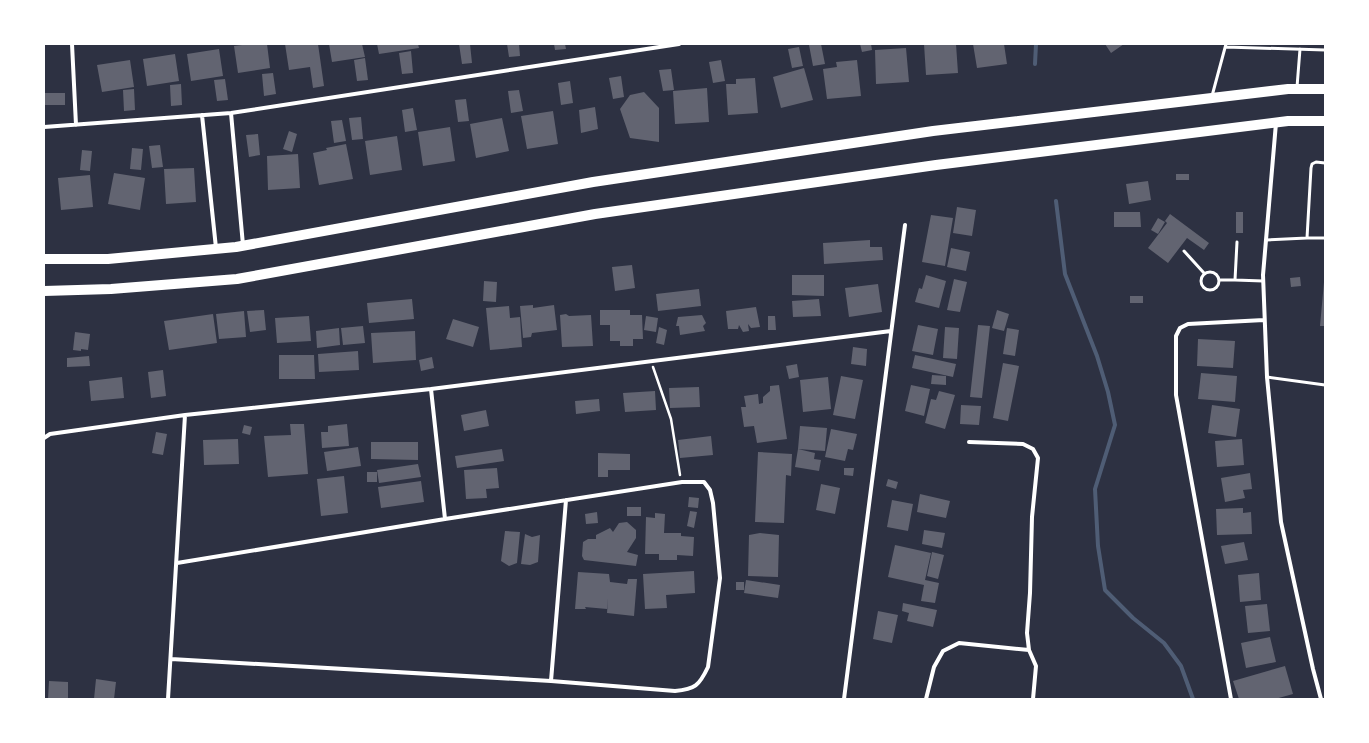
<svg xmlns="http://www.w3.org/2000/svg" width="1369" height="743" viewBox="0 0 1369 743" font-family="Quicksand,sans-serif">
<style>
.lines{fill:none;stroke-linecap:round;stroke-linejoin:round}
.stream{stroke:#4f5d75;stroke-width:4}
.building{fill:#626471}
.path{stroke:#fff;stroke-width:2.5}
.service{stroke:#fff;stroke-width:3}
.minor{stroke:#fff;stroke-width:4}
.primary{stroke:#fff;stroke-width:10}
</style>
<rect width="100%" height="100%" fill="#2d3142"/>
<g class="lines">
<path class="stream" d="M1035,64l1,-20
M1056,201l9,73 32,82 11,36 7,33 -20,64 3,57 7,44 28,28 31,25 17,23 12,33"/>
</g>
<path class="building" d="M250,44h17l3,24 -32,5 -4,-27z
M285,44h33l6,42 -11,2 -3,-21 -21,3z
M329,44h33l3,13 -33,5z
M377,44h41l1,4 -40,6z
M459,44h11l2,19 -10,1z
M507,44h12l1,12 -11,1z
M554,44h11l1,5 -11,1z
M821,44l4,20 -12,2 -4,-21z
M860,44h11l1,6 -10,2z
M924,44h32l2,29 -32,2z
M973,44h31l3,20 -30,4z
M1105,44h19l-13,9z
M799,47l4,19 -11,2 -4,-19z
M906,48l3,34 -33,2 -1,-34z
M219,49l4,27 -32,5 -4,-27z
M411,51l2,22 -11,1 -3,-21z
M175,54l4,27 -32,5 -4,-27z
M365,58l3,22 -11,1 -3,-21z
M130,60l4,27 -32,5 -5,-27z
M721,60l4,21 -12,2 -4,-21z
M857,60l4,36 -34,3 -4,-30 14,-2 -1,-5z
M804,68l9,32 -32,8 -8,-31z
M671,69l3,21 -11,1 -4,-21z
M273,73l3,21 -12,2 -2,-22z
M621,76l3,21 -11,2 -4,-21z
M755,78l3,35 -30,2 -2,-31h10v-5z
M225,79l3,21 -11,1 -3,-21z
M570,81l3,22 -12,2 -3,-22z
M181,84l1,21 -11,1 -1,-21z
M707,88l2,34 -34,2 -2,-33z
M134,89l1,21 -11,1 -1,-21z
M519,90l4,21 -12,2 -3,-22z
M644,92l15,16v34l-29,-4 -10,-29 10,-14z
M44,93h21v12h-21z
M466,99l3,22 -11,1 -3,-22z
M595,107l3,22 -17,4 -2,-23z
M413,108l4,22 -12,2 -3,-22z
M553,111l5,33 -31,5 -6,-33z
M361,117l2,22 -11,1 -3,-22z
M502,118l7,33 -33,7 -6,-34z
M342,120l4,21 -12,2 -3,-22z
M450,127l5,34 -32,5 -5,-34z
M289,131l8,3 -5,18 -9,-3z
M258,134l2,21 -11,2 -3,-22z
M397,136l5,34 -32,5 -5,-34z
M346,144l7,35 -34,6 -6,-32 14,-3 -1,-2z
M160,145l3,22 -11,1 -3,-22z
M132,148l11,1 -2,21 -11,-1z
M82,150l10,1 -2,20 -10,-1z
M298,154l2,34 -32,2 -1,-34z
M194,168l2,34 -30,2 -2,-35z
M114,173l31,5 -5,32 -32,-6z
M1176,174h13v6h-13z
M90,175l3,32 -32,3 -3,-32z
M1148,181l3,19 -22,4 -3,-20z
M957,207l19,3 -4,26 -19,-3z
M1114,212h26l1,15h-27z
M1236,212h7v21h-7z
M1170,214l39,29 -5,7 -17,-12 -19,25 -20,-15 19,-25 -2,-2z
M931,215l22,3 -8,48 -23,-4z
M1158,218l7,4 -7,12 -7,-4z
M870,240v7h12l1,13 -59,4 -1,-21z
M951,248l19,4 -4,19 -19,-4z
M632,265l3,23 -20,3 -3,-24z
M792,275h32v21l-32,-1z
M926,275l20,6 -7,27 -24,-6 4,-14 3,1z
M1300,277l1,9 -10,1 -1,-9z
M954,279l13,3 -7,30 -13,-2z
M484,281l13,1 -1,20 -13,-1z
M1324,282h1v44h-5z
M878,284l4,28 -33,5 -4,-29z
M699,289l2,17 -43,5 -2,-17z
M1130,296h13v7h-13z
M412,299l2,20 -45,4 -2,-20z
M819,299l2,17 -28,1 -1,-16z
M533,305v3l21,-3 3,25 -25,3 -1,4 -8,1 -3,-32z
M509,306l1,12 10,-1 2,30 -32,3 -4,-42z
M756,307l4,20 -9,1 -3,-4 1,7 -6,1 -4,-7 -1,4h-10l-2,-18z
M264,310l2,20 -16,2 -3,-21z
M600,310h30v5h12l1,24h-10v7h-13v-5h-10v-16h-10z
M997,310l12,4 -5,17 -12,-3z
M244,311l2,26 -27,2 -3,-25z
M213,314l4,29 -48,7 -5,-29z
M566,314l3,2 22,-1 2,31 -31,1 -2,-32z
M702,315l4,8 -3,3 2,5 -25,4 -1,-9h-3l2,-9z
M309,316l2,25 -34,2 -2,-25z
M646,316l12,2 -2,14 -12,-2z
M768,316h7l1,14h-8z
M453,319l26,8 -6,20 -27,-8z
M918,325l20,4 -5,26 -21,-4z
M978,325l12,1 -8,72 -12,-1z
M363,326l2,17 -22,2 -2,-17z
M659,327l8,3 -3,15 -8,-2z
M945,327l14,1 -2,31 -14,-1z
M339,328l1,17 -23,3 -1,-17z
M1007,328l12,2 -4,26 -12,-2z
M415,331l1,29 -43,3 -2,-30z
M75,332l15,2 -2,16 -7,-1v2l-8,-1z
M1198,339l37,2 -2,27 -36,-2z
M853,347l14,2 -1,17 -15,-2z
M358,351l1,19 -40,2 -1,-18z
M279,355h35l1,24h-36z
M915,355l41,9 -3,13 -41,-9z
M89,356l1,10 -23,1v-9z
M432,357l2,11 -13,3 -2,-11z
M1003,363l16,3 -11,55 -15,-3z
M797,364l2,13 -10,2 -3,-13z
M163,370l3,26 -15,2 -3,-26z
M1201,373l36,3 -2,26 -37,-3z
M932,375l14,1v9l-15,-1z
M841,376l22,4 -8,39 -22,-4z
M122,377l2,21 -33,3 -2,-20z
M828,377l3,32 -28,3 -3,-32z
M779,385l8,54 -30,4 -3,-17 -10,1 -3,-20h5l-2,-11 14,-2 1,10 4,-1v-6l7,-6v-5z
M911,385l19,4 -6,27 -19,-5z
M699,387l1,20 -30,1 -1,-20z
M655,391l1,19 -31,2 -2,-19z
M939,391l16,4 -10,34 -20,-6 6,-24 5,1z
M599,399l1,12 -24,3 -1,-13z
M961,405l20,1 -2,19 -19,-1z
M1212,405l28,4 -4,28 -28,-4z
M486,410l3,16 -25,5 -3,-16z
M290,424h14l4,50 -40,3 -4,-41 27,-1z
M347,424l2,22 -27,2 -1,-16h7v-6z
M244,425l8,2 -2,8 -8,-2z
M800,426l27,2 -2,23 -27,-2z
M831,429l26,5 -4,16 -5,-1 -3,12 -20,-4z
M156,432l11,2 -4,21 -11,-2z
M711,436l2,19 -33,3 -2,-18z
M238,439l1,25 -35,1 -1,-25z
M1242,439l2,26 -27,2 -2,-26z
M371,442h47v18l-47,-1z
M358,447l3,19 -34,5 -3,-19z
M502,449l2,12 -47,7 -2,-12z
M798,449l17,4 -1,6 7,1 -2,11 -24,-4z
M758,452l34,2 -1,22 -5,-1 -2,48 -29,-1z
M598,453l32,1v16h-22v7h-10z
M418,464l3,13 -42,6 -2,-13z
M497,468l2,20 -13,1 1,9 -21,1 -2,-29z
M844,468h10l-1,8 -9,-1z
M367,472h10v10h-10z
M1250,473l2,16 -9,1 2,8 -20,4 -4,-24z
M344,476l4,37 -27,3 -4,-37z
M888,479l10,3 -2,7 -10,-3z
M421,481l3,21 -43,6 -3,-21z
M821,484l19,4 -5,26 -19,-4z
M920,494l30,7 -4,17 -29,-6z
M689,497l10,1 -1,10 -10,-1z
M892,500l21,4 -5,27 -21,-4z
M627,507h14v9h-14z
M1243,508v5l8,-1 1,22 -35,1 -1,-26z
M690,511l7,1 -3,16 -7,-2z
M597,512l1,11 -12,1 -1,-10z
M655,513l10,1 -1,19h17v3l13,1 -1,19 -16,-1v5h-18v-6h-14l1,-37 9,1z
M627,522l9,8v8l-9,14 11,3 -2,11 -52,-6 -2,-4 1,-14 5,-3h8v-4l14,-7 3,4 6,-9z
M924,530l21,3 -3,15 -20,-4z
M505,531l15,1 -3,31 -8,3 -8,-5z
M760,533l19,2 -1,42 -30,-1 1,-41z
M525,534l7,3 8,-2 -2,27 -8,3 -9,-1z
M1244,542l4,18 -23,4 -4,-18z
M895,545l36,8 -6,27 14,3 -4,20 -14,-2 3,-16 -36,-8z
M932,552l12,3 -6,24 -11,-3z
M694,571l1,22 -29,2 1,13 -22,1 -2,-35z
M578,572l31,2 1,8 17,2 1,-5h9l-3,37 -27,-3 1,-15 -1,11 -22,-2 1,2h-11z
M1259,573l2,27 -21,2 -2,-27z
M746,580l34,5 -2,13 -34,-5z
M736,582h8v8h-8z
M903,603l34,7 -4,17 -26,-6 2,-8 -7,-2z
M1267,604l3,27 -22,2 -3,-27z
M878,611l20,4 -6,28 -19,-4z
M1270,637l6,25 -30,6 -5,-25z
M1285,666l8,28 -18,5h-36l-6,-18z
M96,679l20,3 -2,17h-20z
M49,681l19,1v17h-20z"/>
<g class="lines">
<path class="path" d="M653,367l18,52 9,56"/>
<path class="service" d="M1226,47l99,3
M1297,87l3,-38
M1212,96l14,-52
M1307,238l4,-70 1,-4 4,-2 9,1
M1266,240l41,-2h18
M1237,242l-2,38 28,1
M1184,251l20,22
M1201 281a9 9 0 1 1 18 0a9 9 0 1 1-18 0Z
M1220,280h15
M1267,377l58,8"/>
<path class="minor" d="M72,44l4,81
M231,113l12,132
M202,115l14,133
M1276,123l-13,152 4,102 14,145 32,147 8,30
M44,127l187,-14 448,-69
M431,389l14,130
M44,438l6,-4 135,-19 246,-26 460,-58
M969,442l54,2 10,5 5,9 -6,59 -2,76 -3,40 2,17 7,16 -3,33
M171,659l380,22 124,10c20,-2 24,-5 33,-24l12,-89 -7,-75 -3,-13 -6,-8h-22l-237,37 -268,44
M551,681l15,-181
M168,699l17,-284
M844,699l61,-474
M926,699l8,-32 9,-16 16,-8 70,7
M1231,699l-55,-304v-59l4,-8 8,-4 76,-4"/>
<path class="primary" d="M44,259h64l128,-12 357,-65 340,-51 355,-42h37
M44,291l67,-2 126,-10 358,-65 341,-49 352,-44h37"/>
</g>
<rect width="1369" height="743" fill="none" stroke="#ffffff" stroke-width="90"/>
</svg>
